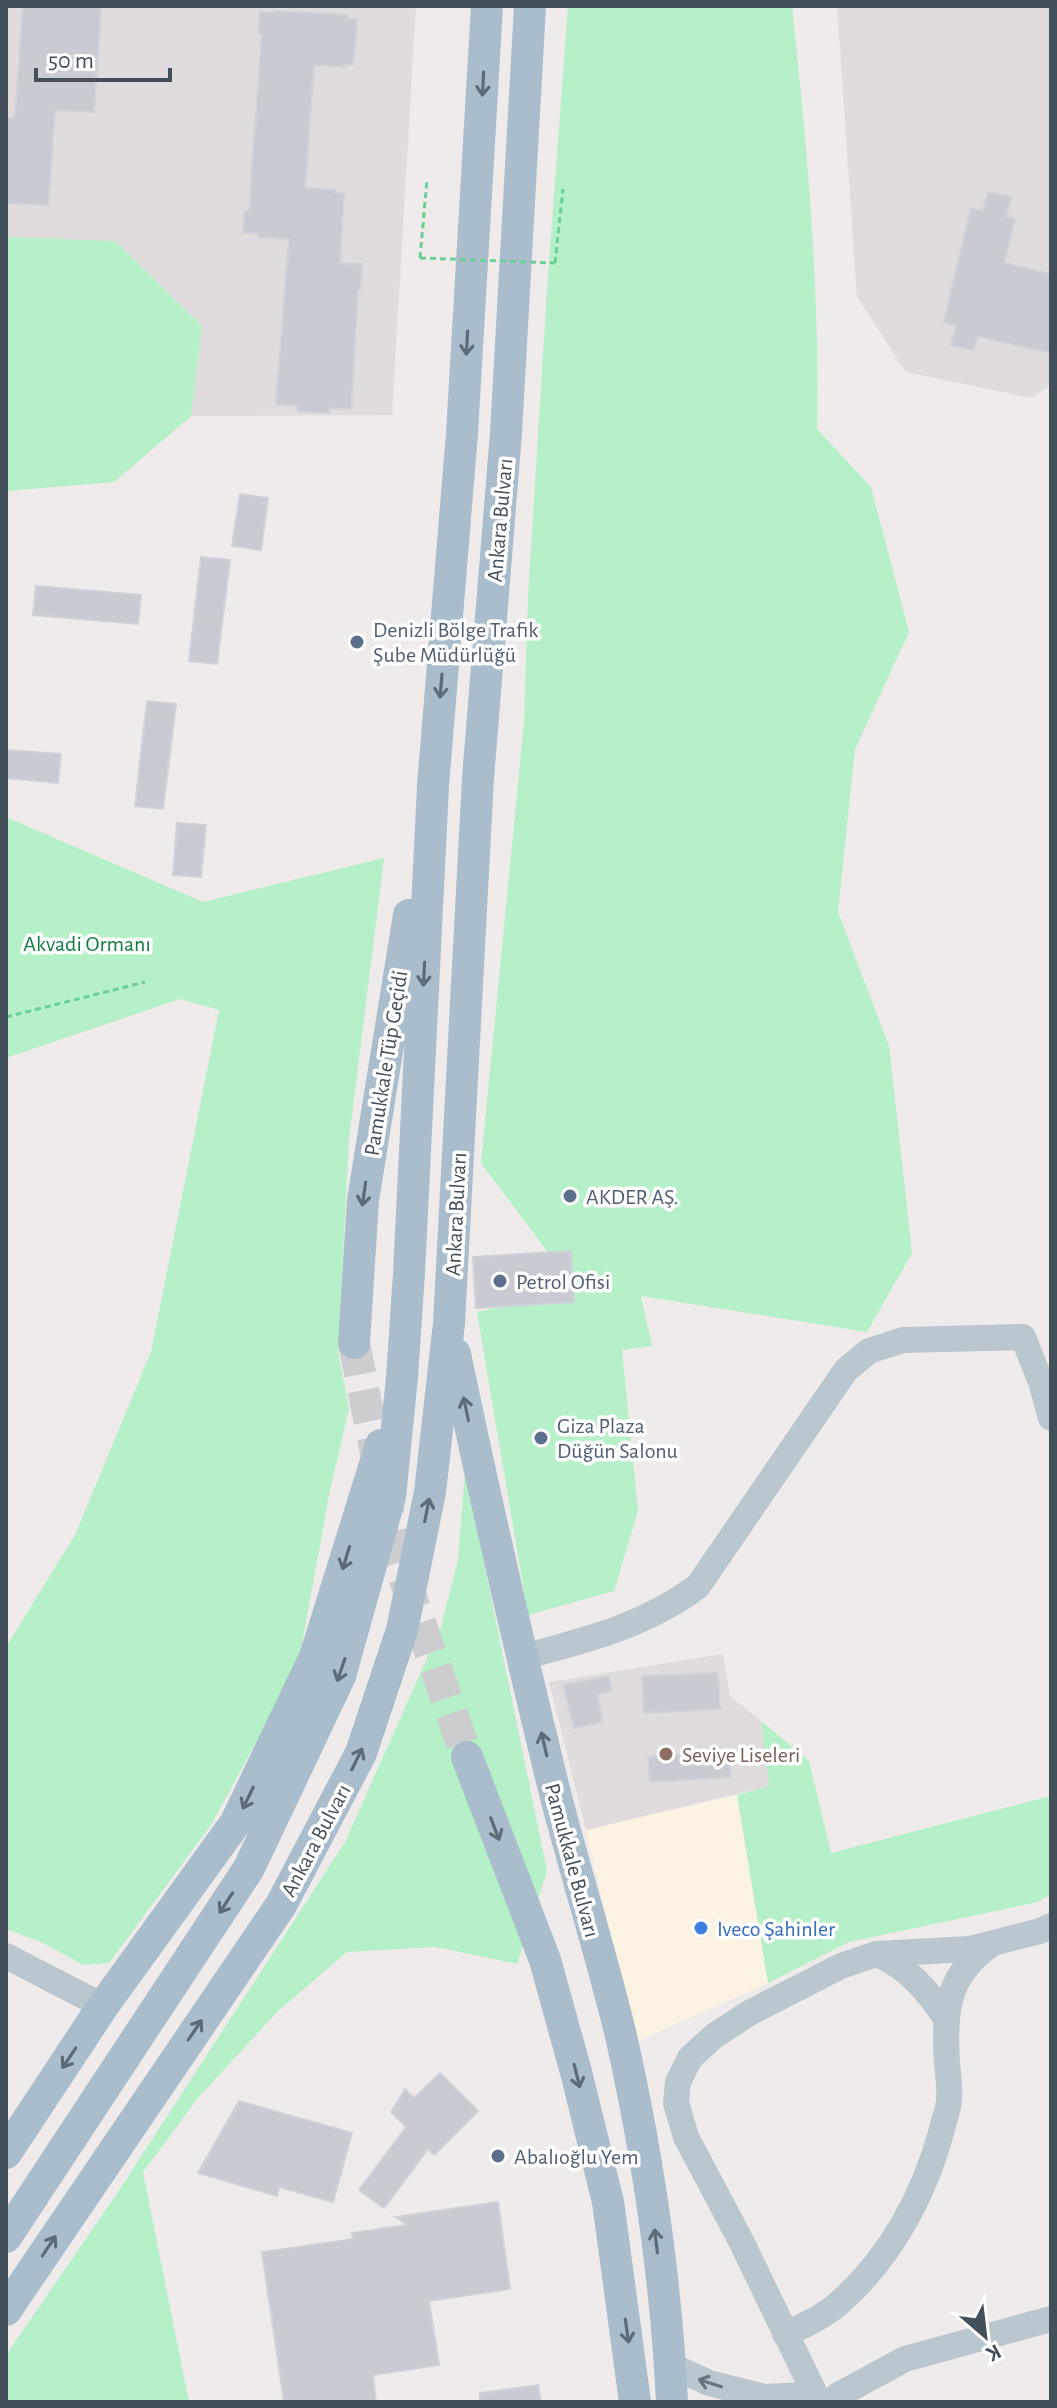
<svg xmlns="http://www.w3.org/2000/svg" width="1057" height="2408" viewBox="0 0 1057 2408" font-family="'Alegreya Sans',sans-serif">
<style>
.commercial{fill:#fcf3e2}
.education{fill:#e0dcdd}
.green{fill:#b6f0c8}
.building{fill:#c8cbd1;stroke:#cfd2d8;stroke-width:2}
.lines{fill:none;stroke-linecap:round;stroke-linejoin:round}
.major-tunnel{stroke:#cdccce;stroke-width:32;stroke-dasharray:32 16;stroke-linecap:butt}
.path{stroke:#6ccf98;stroke-width:3;stroke-dasharray:6 4;stroke-linecap:butt}
.minor{stroke:#bbc7cf;stroke-width:26}
.major{stroke:#a9bdcd;stroke-width:32}
.path-bridge{stroke:#6ccf98;stroke-width:3;stroke-dasharray:6 4;stroke-linecap:butt}
.oneway{stroke:#5c6b77}
.oneway2{stroke:#67747d}
.service-dot{fill:#5c6f8a;stroke:#fff;stroke-width:3}
.education-dot{fill:#8d6e63;stroke:#fff;stroke-width:3}
.shop-dot{fill:#3f7fe0;stroke:#fff;stroke-width:3}
.labels{text-anchor:middle;stroke-width:7;stroke-linejoin:round;paint-order:stroke}
.street-label{font-size:22px;fill:#43505a;stroke:#fff}
.service-label{font-size:22px;fill:#4e5e75;stroke:#fff;text-anchor:start}
.park-label{font-size:22px;fill:#117d40;stroke:#fff}
.education-label{font-size:22px;fill:#785e54;stroke:#fff;text-anchor:start}
.shop-label{font-size:22px;fill:#366cbe;stroke:#fff;text-anchor:start}
</style>
<rect width="100%" height="100%" fill="#efebeb"/>
<path class="commercial" d="M737,1795l31,188 -133,59 -49,-212z"/>
<path class="education" d="M6,6h410l-24,409 -201,1 11,-90 -87,-84 -109,-5z
M837,6h214v379l-20,13 -125,-26 -49,-75z
M723,1654l7,42 31,25 8,65 -183,44 -37,-148z"/>
<path class="green" d="M568,6h224c15,140 28,282 25,423l54,58 38,145 -54,117 -17,163 51,134 23,207 -45,79 -226,-36 11,50 -30,4 16,161 -24,80 -86,24 -51,-303 100,-21 -96,-128 43,-441 4,-126 19,-306z
M6,237l109,4 87,85 -11,90 -77,66 -108,9z
M6,817l197,85 181,-44 -35,281 -11,213 11,57 -19,81 -32,176 -87,159 -102,138 -26,2 -40,-22 -37,-14v-282l69,-112 76,-183 68,-342 -39,-11 -174,59z
M465,1470l82,401 -30,93 -81,-17 -89,5 -69,59 -80,87 -55,74 46,230h-183v-47l110,-160 229,-353 96,-215 17,-67z
M761,1721l48,40 22,92 220,-57v98l-13,8 -189,40 -81,41 -31,-188 32,-9z"/>
<path class="building" d="M23,6h78l-7,106 -39,-2 -7,95 -42,-2v-85h9z
M274,11l74,4v4h9l-4,46 -9,-1v3l-30,-2 -9,123 30,2v3h9l-4,70 22,1 -2,26h-2l-7,119 -22,-1v5l-31,-2v-5l-22,-2 13,-165 -31,-2v-4h-15l2,-22h4l13,-177h-4l2,-22 14,1z
M988,192l23,5 -5,20 9,2 -11,44 47,11v79l-74,-17 -3,14 -23,-5 5,-20 -12,-3 27,-114 12,3z
M240,494l28,4 -7,52 -29,-4z
M201,557l29,3 -13,104 -28,-3z
M36,586l105,9 -3,29 -105,-9z
M147,701l29,3 -13,105 -28,-3z
M6,750l55,4 -3,29 -52,-5z
M177,823l29,2 -5,52 -28,-2z
M571,1251l3,51 -98,6 -3,-51z
M718,1673l2,36 -76,4 -2,-37z
M609,1676l2,15 -14,3 5,28 -28,6 -11,-43z
M729,1751l1,26 -80,5 -2,-25z
M440,2073l38,38 -44,44 -6,-6 -44,59 -25,-18 47,-63 -15,-15 14,-23 9,9z
M239,2101l113,32 -19,69 -54,-15 -2,9 -79,-23z
M498,2202l12,87 -81,12 10,64 -66,10 3,27h-92l-22,-150 91,-13 -1,-6 55,-8 -11,-8z
M538,2385l3,17h-61v-9z"/>
<g class="lines">
<path class="major-tunnel" d="M354,1343l42,211 71,203"/>
<path class="path" d="M420,258l7,-78
M555,263l8,-74
M6,1017l139,-35"/>
<path class="minor" d="M523,1657c63,-17 122,-31 175,-71l148,-216 23,-19 34,-11 120,-3 18,45 10,36
M876,1954c32,13 52,37 71,66
M6,1956l97,50
M785,2334c19,-8 38,-17 53,-30 52,-45 87,-110 104,-175 2,-10 7,-20 7,-30 1,-12 -1,-25 -2,-36 -3,-51 -1,-87 43,-118
M670,2365l39,18 55,14 44,-2
M814,2392l-73,-151 -55,-104 -10,-34 2,-21 12,-24 24,-22 37,-24 90,-46 35,-12 94,-5 70,-18 11,-5
M837,2396l68,-37 146,-40"/>
<path class="major" d="M354,1343l9,-143 46,-285
M455,1354c30,144 63,288 98,431 21,84 48,167 68,251 27,120 45,244 51,366
M467,1757l78,203 31,112 32,130 27,200
M6,2153l97,-147 133,-184 79,-165 66,-212
M6,2237l243,-369 91,-192 50,-179 12,-120 7,-104 24,-487 29,-353 25,-427
M6,2310l275,-405 80,-152 41,-123 28,-138 19,-169 29,-545 28,-345 24,-427"/>
<path class="path-bridge" d="M420,258l135,5"/>
</g>
<defs><path id="oneway-shaft" d="M-6 0H5M1.5-3L5.5 0L1.5 3" fill="none" stroke-width="1.6" stroke-linecap="round" stroke-linejoin="round" transform="scale(2)"/></defs>
<g class="oneway">
<use href="#oneway-shaft" transform="translate(483 84) rotate(93)"/>
<use href="#oneway-shaft" transform="translate(467 343) rotate(93)"/>
<use href="#oneway-shaft" transform="translate(441 686) rotate(95)"/>
<use href="#oneway-shaft" transform="translate(424 974) rotate(93)"/>
<use href="#oneway-shaft" transform="translate(364 1194) rotate(98)"/>
<use href="#oneway-shaft" transform="translate(466 1409) rotate(-102)"/>
<use href="#oneway-shaft" transform="translate(427 1510) rotate(-79)"/>
<use href="#oneway-shaft" transform="translate(346 1558) rotate(107)"/>
<use href="#oneway-shaft" transform="translate(341 1670) rotate(109)"/>
<use href="#oneway-shaft" transform="translate(544 1744) rotate(-103)"/>
<use href="#oneway-shaft" transform="translate(357 1759) rotate(-64)"/>
<use href="#oneway-shaft" transform="translate(248 1798) rotate(116)"/>
<use href="#oneway-shaft" transform="translate(495 1829) rotate(69)"/>
<use href="#oneway-shaft" transform="translate(226 1903) rotate(123)"/>
<use href="#oneway-shaft" transform="translate(195 2030) rotate(-56)"/>
<use href="#oneway-shaft" transform="translate(69 2058) rotate(124)"/>
<use href="#oneway-shaft" transform="translate(577 2076) rotate(76)"/>
<use href="#oneway-shaft" transform="translate(656 2241) rotate(-97)"/>
<use href="#oneway-shaft" transform="translate(49 2246) rotate(-56)"/>
<use href="#oneway-shaft" transform="translate(627 2331) rotate(82)"/>
</g>
<use class="oneway2" href="#oneway-shaft" transform="translate(710 2383) rotate(-162)"/>
<g class="service-dot">
<circle cx="357" cy="642" r="8"/>
<circle cx="570" cy="1196" r="8"/>
<circle cx="500" cy="1281" r="8"/>
<circle cx="541" cy="1438" r="8"/>
<circle cx="498" cy="2156" r="8"/>
</g>
<circle class="education-dot" cx="666" cy="1754" r="8"/>
<circle class="shop-dot" cx="701" cy="1928" r="8"/>
<g class="labels">
<g class="street-label">
<text transform="translate(499 520) rotate(-85)" y="8">Ankara Bulvarı</text>
<text transform="translate(385 1063) rotate(-81)" y="8">Pamukkale Tüp Geçidi</text>
<text transform="translate(455 1214) rotate(-87)" y="8">Ankara Bulvarı</text>
<text transform="translate(315 1840) rotate(-62)" y="8">Ankara Bulvarı</text>
<text transform="translate(573 1860) rotate(75)" y="8">Pamukkale Bulvarı</text>
</g>
<g class="service-label">
<text x="373" y="637">Denizli Bölge Trafik<tspan x="373" dy="25">Şube Müdürlüğü</tspan></text>
<text x="586" y="1204">AKDER AŞ.</text>
<text x="516" y="1289">Petrol Ofisi</text>
<text x="557" y="1433">Giza Plaza<tspan x="557" dy="25">Düğün Salonu</tspan></text>
<text x="514" y="2164">Abalıoğlu Yem</text>
</g>
<g class="park-label">
<text x="87" y="951">Akvadi Ormanı</text>
</g>
<g class="education-label">
<text x="682" y="1762">Seviye Liseleri</text>
</g>
<g class="shop-label">
<text x="717" y="1936">Iveco Şahinler</text>
</g>
</g>
<rect width="1057" height="2408" fill="none" stroke="#43505a" stroke-width="16"/>
<g transform="translate(985 2336) rotate(152)" stroke="#ffffff" stroke-width="6" paint-order="stroke">
<path d="M0-6L14 30L0 20L-14 30Z" fill="#43505a"/>
<text y="-12" font-size="22" font-weight="bold" text-anchor="middle" fill="#43505a">K</text>
</g>
<path d="M36 68v12h134v-12" fill="none" stroke="#43505a" stroke-width="4"/>
<text x="48" y="68" font-size="24" fill="#43505a" stroke="#ffffff" stroke-width="6" paint-order="stroke">50 m</text>
</svg>
